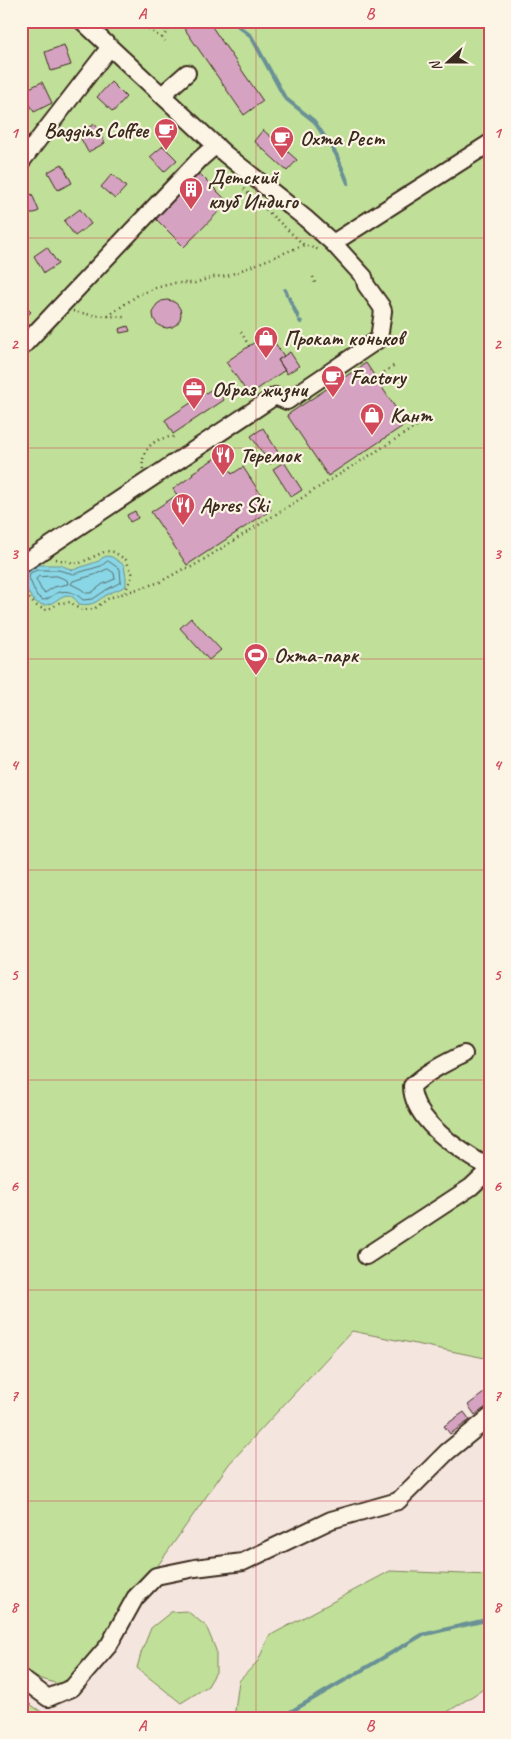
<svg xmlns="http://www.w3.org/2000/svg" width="511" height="1739" viewBox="0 0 511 1739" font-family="Caveat,sans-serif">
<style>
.green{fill:#c0df98;stroke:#7e845b}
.water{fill:#88d6e6;stroke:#699196}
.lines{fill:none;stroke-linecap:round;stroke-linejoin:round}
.shore{stroke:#5a6f6e;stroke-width:1}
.stream{stroke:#699196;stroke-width:4}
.building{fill:#d5a3c1;stroke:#3b2a1e}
.minor-casing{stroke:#3b2a1e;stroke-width:20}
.path{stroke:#3b2a1e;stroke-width:2.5;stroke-dasharray:1 4;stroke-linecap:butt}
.minor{stroke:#fcf5e5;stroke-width:16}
.grid{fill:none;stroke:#d1495b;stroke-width:1;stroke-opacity:0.55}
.labels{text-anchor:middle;stroke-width:4.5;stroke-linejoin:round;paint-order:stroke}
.poi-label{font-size:21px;font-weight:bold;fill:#3b2a1e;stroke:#fcf5e5;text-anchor:start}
.neatline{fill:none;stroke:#d1495b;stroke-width:2}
.grid-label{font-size:16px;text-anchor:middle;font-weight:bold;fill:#d1495b}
</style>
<rect width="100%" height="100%" fill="#f4e5de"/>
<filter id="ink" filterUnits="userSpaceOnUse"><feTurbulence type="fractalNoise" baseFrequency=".02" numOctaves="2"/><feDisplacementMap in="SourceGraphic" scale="10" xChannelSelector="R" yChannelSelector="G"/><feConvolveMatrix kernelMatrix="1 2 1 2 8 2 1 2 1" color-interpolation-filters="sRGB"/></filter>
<g filter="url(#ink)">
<path class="green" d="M21,21h469v1338l-138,-28 -123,133 -157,224 -51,-15z
M390,1571l100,4v110l-49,31 -9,2h-198l5,-37 19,-20 11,-25z
M187,1611l19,15 10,24v22l-8,14 -27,17 -44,-35 4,-15 10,-25 20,-16z
M21,1698l22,15 2,5h-24z"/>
<path class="water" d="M107,556l5,1 12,8 2,13v8c-6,3 -11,5 -16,7 -12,6 -15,14 -31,11 -14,-20 -20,0 -34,1 -15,0 -23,-22 -20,-34l11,-6h24l13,5 26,-9 3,-3z"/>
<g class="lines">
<path class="shore" d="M108,561l12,8 1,13 -15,8 -13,9 -10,1c-7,-7 -15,-11 -26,-7 -5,2 -7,6 -14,7l-6,-4 -8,-18 1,-5 7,-3h21l16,4 27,-8z
M108,569l6,4 1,6 -12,5 -12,9h-5l-5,-4 -10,-5 2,-3 21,-6z
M57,576l10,4 1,4 -14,3 -9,6 -3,-2 -6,-12 2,-2z"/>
<path class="stream" d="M232,21l19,15 34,62 29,23 22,33 12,29
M285,290l2,4
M289,298l9,19
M300,321l1,1
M280,1718l142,-83 68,-16"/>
</g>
<path class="building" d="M193,21h15l55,80 -19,14 -60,-87z
M64,45l7,20 -20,6 -6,-19z
M42,82l10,21 -18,9 -11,-21z
M111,82l15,15 -13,15 -16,-15z
M95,124l10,19 -17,9 -10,-19z
M263,130l34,30 -10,11 -33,-30z
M163,146l14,14 -13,12 -14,-15z
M62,164l10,19 -14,7 -10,-18z
M198,172l30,30 -44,45 -30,-30z
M112,174l14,13 -11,12 -14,-12z
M32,194l7,17 -15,6 -3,-6v-12z
M80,209l11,15 -16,12 -11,-15z
M47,247l11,17 -14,9 -10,-17z
M153 314a14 14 0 1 1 28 0a14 14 0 1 1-28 0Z
M21,303l10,9 -10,10z
M128,326l2,5 -10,2 -1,-4z
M268,333l16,23 -6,4 7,10 -36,25 -23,-33z
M290,352l9,14 -12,8 -9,-14z
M366,363l40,61 -78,52 -41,-61z
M215,387l9,13 -51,34 -8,-14z
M263,428l18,29 -11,7 -19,-28z
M220,455l12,19 11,-7 28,43 -84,55 -36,-53 26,-17 -4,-6 20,-14 -1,-2z
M284,462l18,28 -11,7 -18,-28z
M135,511l3,7 -8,4 -3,-7z
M191,618l30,32 -12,10 -29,-32z
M489,1389l1,15 -15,11 -7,-10z
M464,1412l6,8 -20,14 -6,-8z"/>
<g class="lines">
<g class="minor-casing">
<path id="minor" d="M162,95l25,-22
M21,162l89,-115
M333,243l157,-100
M21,348l179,-189 16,-14
M21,565l254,-169 12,5 92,-62 4,-28 -2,-5 -15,-21 -2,-8 -31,-34 -28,-25 -80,-64 -143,-133
M464,1054c-19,9 -37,18 -52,32 0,35 51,67 78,82
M366,1256l105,-69 19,-18
M21,1678l27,20 24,-10 37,-43 26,-47 21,-22 39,-8 48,-6 88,-42 67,-19 49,-49 43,-35"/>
</g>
<path class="path" d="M136,21l8,4 21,16
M162,38l7,-9 3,-8
M244,189l60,56 16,5
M313,277l2,6
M73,311l18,4 33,2
M108,316l30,-21 17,-7 20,-5h20l18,-6 14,-1 77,-31
M241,332l8,14
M376,378l20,-14
M143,469c-3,-20 13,-33 32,-32
M56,559l22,5 28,-13 8,1 12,8 6,13 -1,6 -6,13
M21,586c7,11 12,21 26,24l12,-7 12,-1 5,5 7,3 11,-1 15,-11 51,-16 25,-14h5l241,-151"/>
<use href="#minor" class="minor"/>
</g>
</g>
<path class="grid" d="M256,21v1697M21,238h469M21,448h469M21,659h469M21,870h469M21,1080h469M21,1290h469M21,1501h469"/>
<defs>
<g id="cafe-pin" transform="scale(1.25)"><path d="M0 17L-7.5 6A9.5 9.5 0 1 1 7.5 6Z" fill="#d1495b" stroke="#fcf5e5"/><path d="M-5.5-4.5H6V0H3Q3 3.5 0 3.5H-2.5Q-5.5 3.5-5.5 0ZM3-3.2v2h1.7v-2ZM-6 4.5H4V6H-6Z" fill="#fff"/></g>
<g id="building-pin" transform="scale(1.25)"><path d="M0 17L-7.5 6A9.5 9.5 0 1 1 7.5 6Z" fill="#d1495b" stroke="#fcf5e5"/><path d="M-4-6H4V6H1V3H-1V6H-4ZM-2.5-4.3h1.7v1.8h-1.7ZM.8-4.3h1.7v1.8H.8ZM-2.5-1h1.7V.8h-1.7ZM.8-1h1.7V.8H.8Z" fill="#fff"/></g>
<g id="shop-pin" transform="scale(1.25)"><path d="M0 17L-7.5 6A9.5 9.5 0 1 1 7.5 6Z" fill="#d1495b" stroke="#fcf5e5"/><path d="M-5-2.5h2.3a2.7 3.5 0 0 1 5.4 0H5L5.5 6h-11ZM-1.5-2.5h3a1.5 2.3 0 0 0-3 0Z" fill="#fff"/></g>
<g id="office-pin" transform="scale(1.25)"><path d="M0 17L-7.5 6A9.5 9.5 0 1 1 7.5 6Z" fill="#d1495b" stroke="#fcf5e5"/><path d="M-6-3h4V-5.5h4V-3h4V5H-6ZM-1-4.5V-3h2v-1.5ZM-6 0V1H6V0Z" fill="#fff"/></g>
<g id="restaurant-pin" transform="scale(1.25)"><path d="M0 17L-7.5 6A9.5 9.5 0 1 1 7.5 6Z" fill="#d1495b" stroke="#fcf5e5"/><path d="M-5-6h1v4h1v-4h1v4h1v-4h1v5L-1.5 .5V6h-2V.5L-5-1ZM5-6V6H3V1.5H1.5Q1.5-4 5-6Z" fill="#fff"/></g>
<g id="stadium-pin" transform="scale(1.25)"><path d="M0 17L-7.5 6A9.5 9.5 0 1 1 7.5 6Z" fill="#d1495b" stroke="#fcf5e5"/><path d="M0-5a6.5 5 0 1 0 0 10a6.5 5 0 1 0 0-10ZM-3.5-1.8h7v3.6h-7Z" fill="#fff"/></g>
</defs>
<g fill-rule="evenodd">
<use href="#cafe-pin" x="166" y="130"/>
<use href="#cafe-pin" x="282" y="138"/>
<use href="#building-pin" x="191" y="189"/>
<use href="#shop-pin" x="266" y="338"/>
<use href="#cafe-pin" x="333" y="377"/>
<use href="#office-pin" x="194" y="389"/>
<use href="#shop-pin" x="372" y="415"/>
<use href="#restaurant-pin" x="223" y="455"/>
<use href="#restaurant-pin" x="183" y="505"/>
<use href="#stadium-pin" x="256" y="655"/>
</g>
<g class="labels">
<g class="poi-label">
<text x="148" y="137" text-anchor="end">Baggins Coffee</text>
<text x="300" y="145">Охта Рест</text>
<text x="208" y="184">Детский<tspan x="208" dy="24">клуб Индиго</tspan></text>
<text x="284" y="345">Прокат коньков</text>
<text x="350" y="384">Factory</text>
<text x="212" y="396">Образ жизни</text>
<text x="390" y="422">Кант</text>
<text x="240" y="462">Теремок</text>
<text x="200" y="512">Apres Ski</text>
<text x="274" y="662">Охта-парк</text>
</g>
</g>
<rect width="511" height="1739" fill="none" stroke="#fcf5e5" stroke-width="55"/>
<g transform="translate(448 62) rotate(249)" stroke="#fcf5e5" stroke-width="4" paint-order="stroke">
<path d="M0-4L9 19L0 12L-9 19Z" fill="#3b2a1e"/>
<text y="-8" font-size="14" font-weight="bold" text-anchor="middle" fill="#3b2a1e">N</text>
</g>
<rect x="28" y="28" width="456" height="1684" class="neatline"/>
<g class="grid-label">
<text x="142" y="19">A</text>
<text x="370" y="19">B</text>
<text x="14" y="138">1</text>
<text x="497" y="138">1</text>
<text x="14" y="349">2</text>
<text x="497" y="349">2</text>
<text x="14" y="559">3</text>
<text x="497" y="559">3</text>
<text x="14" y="770">4</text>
<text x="497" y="770">4</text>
<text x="14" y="980">5</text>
<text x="497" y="980">5</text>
<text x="14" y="1191">6</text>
<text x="497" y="1191">6</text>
<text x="14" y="1401">7</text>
<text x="497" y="1401">7</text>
<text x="14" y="1612">8</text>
<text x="497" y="1612">8</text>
<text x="142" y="1731">A</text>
<text x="370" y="1731">B</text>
</g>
</svg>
